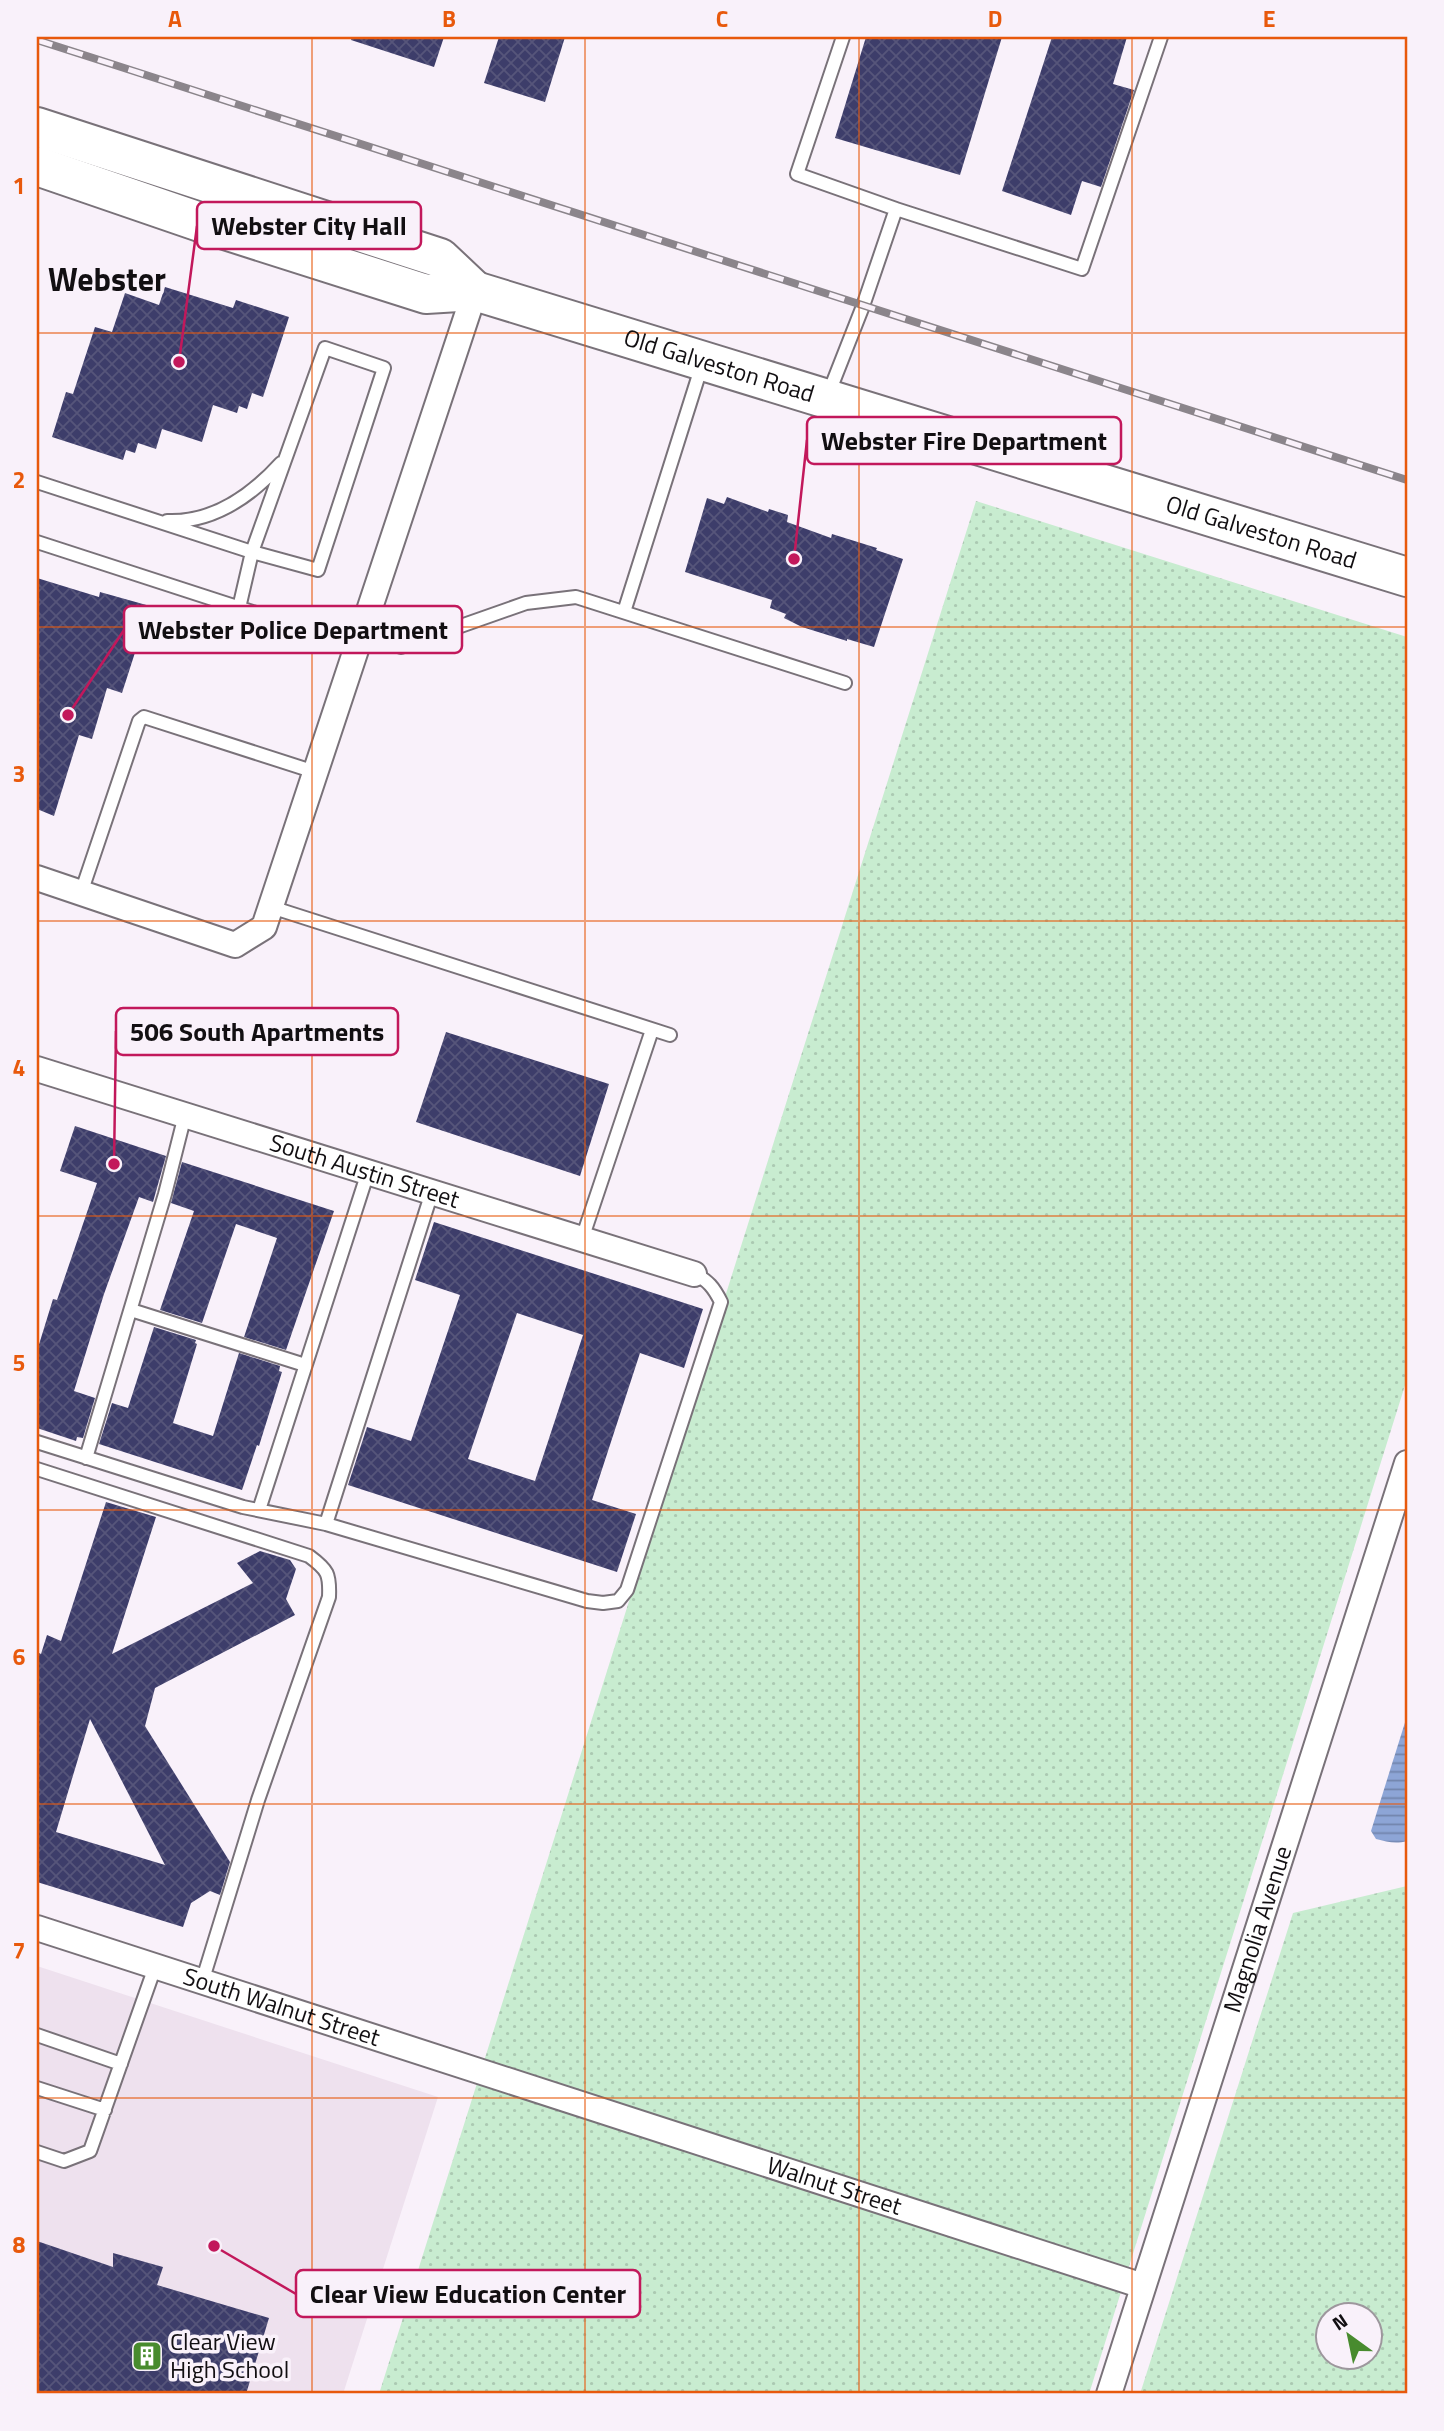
<svg xmlns="http://www.w3.org/2000/svg" width="1444" height="2431" viewBox="0 0 1444 2431" font-family="'Titillium Web',sans-serif">
<style>
.built{fill:#eee1ee}
.green{fill:url(#green-dots);fill-rule:evenodd}
.water{fill:url(#water-rules)}
.building{fill:url(#building-cross-hatch);fill-rule:evenodd}
.lines{fill:none;stroke-linecap:round;stroke-linejoin:round}
.service-casing{stroke:#797279;stroke-width:16}
.minor-casing{stroke:#797279;stroke-width:28}
.primary-casing{stroke:#797279;stroke-width:42}
.service{stroke:#fff;stroke-width:12}
.minor{stroke:#fff;stroke-width:24}
.primary{stroke:#fff;stroke-width:38}
.rail-casing{stroke:#8b858b;stroke-width:8}
.rail{stroke:#f9f1fa;stroke-width:5;stroke-dasharray:16;stroke-linecap:butt}
.grid{fill:none;stroke:#e8590c;stroke-width:2;stroke-opacity:0.55}
.labels{text-anchor:middle;stroke-width:7;stroke-linejoin:round;paint-order:stroke}
.street-label{font-size:24px;fill:#120f12;stroke:#f9f1fa}
.poi-label{font-size:24px;fill:#120f12;stroke:#f9f1fa;text-anchor:start}
.district-label{font-size:32px;font-weight:bold;fill:#120f12;stroke:#f9f1fa}
.leader{fill:none;stroke:#c2185b;stroke-width:2.5}
.callout-dot{fill:#c2185b;stroke:#f9f1fa;stroke-width:2.5}
.callout{fill:#f9f1fa;stroke:#c2185b;stroke-width:2.5}
.callout-label{font-size:26px;text-anchor:middle;font-weight:bold;fill:#120f12}
.neatline{fill:none;stroke:#e8590c;stroke-width:2.5}
.grid-label{font-size:23px;text-anchor:middle;font-weight:bold;fill:#e8590c}
</style>
<defs>
<pattern id="green-dots" width="8" height="8" patternUnits="userSpaceOnUse" patternTransform="scale(1.75)"><rect width="8" height="8" fill="#c8ecd0"/><path d="M2 2h.1M6 6h.1" fill="none" stroke="#abc9b2" stroke-width="1.8" stroke-linecap="round"/></pattern>
<pattern id="water-rules" width="6" height="5" patternUnits="userSpaceOnUse" patternTransform="scale(1.75)"><rect width="6" height="5" fill="#8da5d6"/><path d="M0 2.5h6" fill="none" stroke="#7285ac"/></pattern>
<pattern id="building-cross-hatch" width="8" height="8" patternUnits="userSpaceOnUse" patternTransform="scale(1.75)"><rect width="8" height="8" fill="#3d3d6a"/><path d="M0 0l8 8M0 8l8-8" fill="none" stroke="#56557a"/></pattern>
</defs>
<rect width="100%" height="100%" fill="#f9f1fa"/>
<path class="built" d="M37,1966l401,131 -95,297h-306z"/>
<path class="green" d="M976,501l431,136v742l-318,1015h-710z
M1407,1886v508h-267l153,-481zM1328,2316h42v42h-42z"/>
<path class="water" d="M1407,1716v125c-11,3 -20,1 -31,-2l-5,-8z"/>
<path class="building" d="M352,37h92l-10,30 -83,-27z
M499,37h66l-20,65 -61,-19z
M866,37h136l-42,138 -125,-37z
M1052,37h75l-14,47 21,6 -33,97 -19,-6 -11,34 -69,-24z
M165,287l68,21 3,-8 53,17 -26,80 -11,-4 -5,16 -8,-3 -2,7 -24,-8 -11,37 -40,-13 -6,20 -18,-6 -3,10 -9,-3 -3,10 -71,-23 14,-45 7,2 22,-67 17,5 13,-39 34,12z
M727,497l41,15 1,-3 19,6 -1,7 44,16 1,-4 45,14 -1,2 27,9 -29,88 -27,-8v2l-45,-14 -18,-9 2,-4 -16,-6 2,-8 -87,-28 22,-74 17,6z
M37,578l62,19 1,-5 50,14 -28,87 -15,-5 -15,51 -13,-4 -25,81 -17,-7z
M446,1032l163,52 -29,92 -164,-54z
M75,1126l91,30 -13,46 -14,-5 -35,97 -30,97 21,7 -12,40 -6,-1 -1,4 -39,-13v-77l16,-52 4,1 40,-117 -37,-12z
M182,1162l152,49 -48,139 -42,-13 33,-99 -41,-14 -34,99 -42,-13 34,-99 -23,-8z
M434,1222l269,87 -19,59 -44,-15 -48,147 44,14 -19,58 -269,-87 19,-58 44,14 49,-146 -45,-15zM517,1313l66,22 -48,146 -67,-22z
M154,1327l42,13 -1,3 2,1 -24,79 40,13 26,-83 41,13 -1,5 3,1 -23,74 -2,-1 -15,45 -143,-46 13,-41 16,5z
M106,1502l50,15 -44,137 141,-71 -16,-20 23,-12 30,9 6,9 -10,30 9,16 -140,73 -10,38 85,136 -10,33 -10,-4 -19,12 -8,24 -146,-45v-230l4,2 6,-19 14,6zM90,1719l75,146 -109,-33z
M37,2241l76,26v-14l50,14 -6,18 112,33 -23,76h-209z"/>
<g class="lines">
<g class="service-casing">
<path id="service" d="M896,209l186,60 79,-232
M325,348l59,20 -66,202 -66,-18z
M828,395l35,-89 33,-97 -99,-35 46,-137
M37,482l215,70 -13,56
M167,521c46,2 85,-26 114,-58
M37,542l320,104
M624,612l78,-247
M361,634l40,13 125,-44 50,-6 269,86
M81,893l58,-172 5,-4 171,55
M271,907l399,128
M432,1192l-106,332 261,77 16,2 15,-2 9,-11 94,-288c-7,-14 -13,-22 -27,-28
M582,1239l70,-209
M131,1310l174,55
M37,1442l206,65 83,17
M86,1458l79,-264 20,-79
M37,1469l272,87c19,14 21,18 20,41l-71,203 -56,182
M259,1510l109,-338
M37,2035l84,29
M37,2088l68,22
M37,2152l27,9 26,-10 65,-184"/>
</g>
<g class="minor-casing">
<g id="minor">
<path d="M37,878l198,67 29,-18 211,-636"/>
<path id="s1" d="M37,1069l657,205"/>
<path id="s2" d="M37,1928l1106,358"/>
<path id="s3" d="M1109,2394l298,-931"/>
</g>
</g>
<g class="primary-casing">
<g id="primary">
<path d="M37,127l403,131 35,33"/>
<path id="s4" d="M37,166l163,56 226,72 49,-3 932,286"/>
</g>
</g>
<use href="#service" class="service"/>
<use href="#minor" class="minor"/>
<use href="#primary" class="primary"/>
<g class="rail-casing">
<path id="rail" d="M37,40l1370,440"/>
</g>
<use href="#rail" class="rail"/>
</g>
<path class="grid" d="M312,37v2357M585,37v2357M859,37v2357M1132,37v2357M37,333h1370M37,627h1370M37,921h1370M37,1216h1370M37,1510h1370M37,1804h1370M37,2098h1370"/>
<defs>
<g id="building-square" transform="scale(1.575)"><rect x="-9" y="-9" width="18" height="18" rx="4" fill="#488b2e" stroke="#f9f1fa"/><path d="M-4-6H4V6H1V3H-1V6H-4ZM-2.5-4.3h1.7v1.8h-1.7ZM.8-4.3h1.7v1.8H.8ZM-2.5-1h1.7V.8h-1.7ZM.8-1h1.7V.8H.8Z" fill="#fff"/></g>
</defs>
<g fill-rule="evenodd">
<use href="#building-square" x="147" y="2356"/>
</g>
<g class="labels">
<g class="street-label">
<text dy="8" stroke="none"><textPath href="#s4" startOffset="714">Old Galveston Road</textPath></text>
<text dy="8" stroke="none"><textPath href="#s4" startOffset="1281">Old Galveston Road</textPath></text>
<text dy="8" stroke="none"><textPath href="#s1" startOffset="343">South Austin Street</textPath></text>
<text dy="8" stroke="none"><textPath href="#s3" startOffset="488">Magnolia Avenue</textPath></text>
<text dy="8" stroke="none"><textPath href="#s2" startOffset="257">South Walnut Street</textPath></text>
<text dy="8" stroke="none"><textPath href="#s2" startOffset="838">Walnut Street</textPath></text>
</g>
<g class="poi-label">
<text x="170" y="2350">Clear View<tspan x="170" dy="28">High School</tspan></text>
</g>
<g class="district-label">
<text x="107" y="291">Webster</text>
</g>
</g>
<path class="leader" d="M179 362L197 226M794 559L807 440M68 715L124 630M114 1164L116 1031M214 2246L296 2294"/>
<g class="callout-dot">
<circle cx="179" cy="362" r="7"/>
<circle cx="794" cy="559" r="7"/>
<circle cx="68" cy="715" r="7"/>
<circle cx="114" cy="1164" r="7"/>
<circle cx="214" cy="2246" r="7"/>
</g>
<g class="callout">
<rect x="197" y="202" width="224" height="47" rx="7"/>
<rect x="807" y="417" width="314" height="47" rx="7"/>
<rect x="124" y="606" width="338" height="47" rx="7"/>
<rect x="116" y="1008" width="282" height="47" rx="7"/>
<rect x="296" y="2270" width="344" height="47" rx="7"/>
</g>
<g class="callout-label">
<text x="309" y="235">Webster City Hall</text>
<text x="964" y="450">Webster Fire Department</text>
<text x="293" y="639">Webster Police Department</text>
<text x="257" y="1041">506 South Apartments</text>
<text x="468" y="2303">Clear View Education Center</text>
</g>
<rect width="1444" height="2431" fill="none" stroke="#f9f1fa" stroke-width="77"/>
<g transform="translate(1349 2336) rotate(327)"><circle r="33" fill="#f9f1fa" stroke="#9d979d" stroke-width="2"/>
<path d="M0-5L12 26L0 18L-12 26Z" fill="#488b2e"/>
<text y="-10" font-size="19" font-weight="bold" text-anchor="middle" fill="#120f12">N</text>
</g>
<rect x="38" y="38" width="1368" height="2354" class="neatline"/>
<g class="grid-label">
<text x="175" y="27">A</text>
<text x="449" y="27">B</text>
<text x="722" y="27">C</text>
<text x="995" y="27">D</text>
<text x="1269" y="27">E</text>
<text x="19" y="194">1</text>
<text x="19" y="488">2</text>
<text x="19" y="782">3</text>
<text x="19" y="1076">4</text>
<text x="19" y="1371">5</text>
<text x="19" y="1665">6</text>
<text x="19" y="1959">7</text>
<text x="19" y="2253">8</text>
</g>
</svg>
